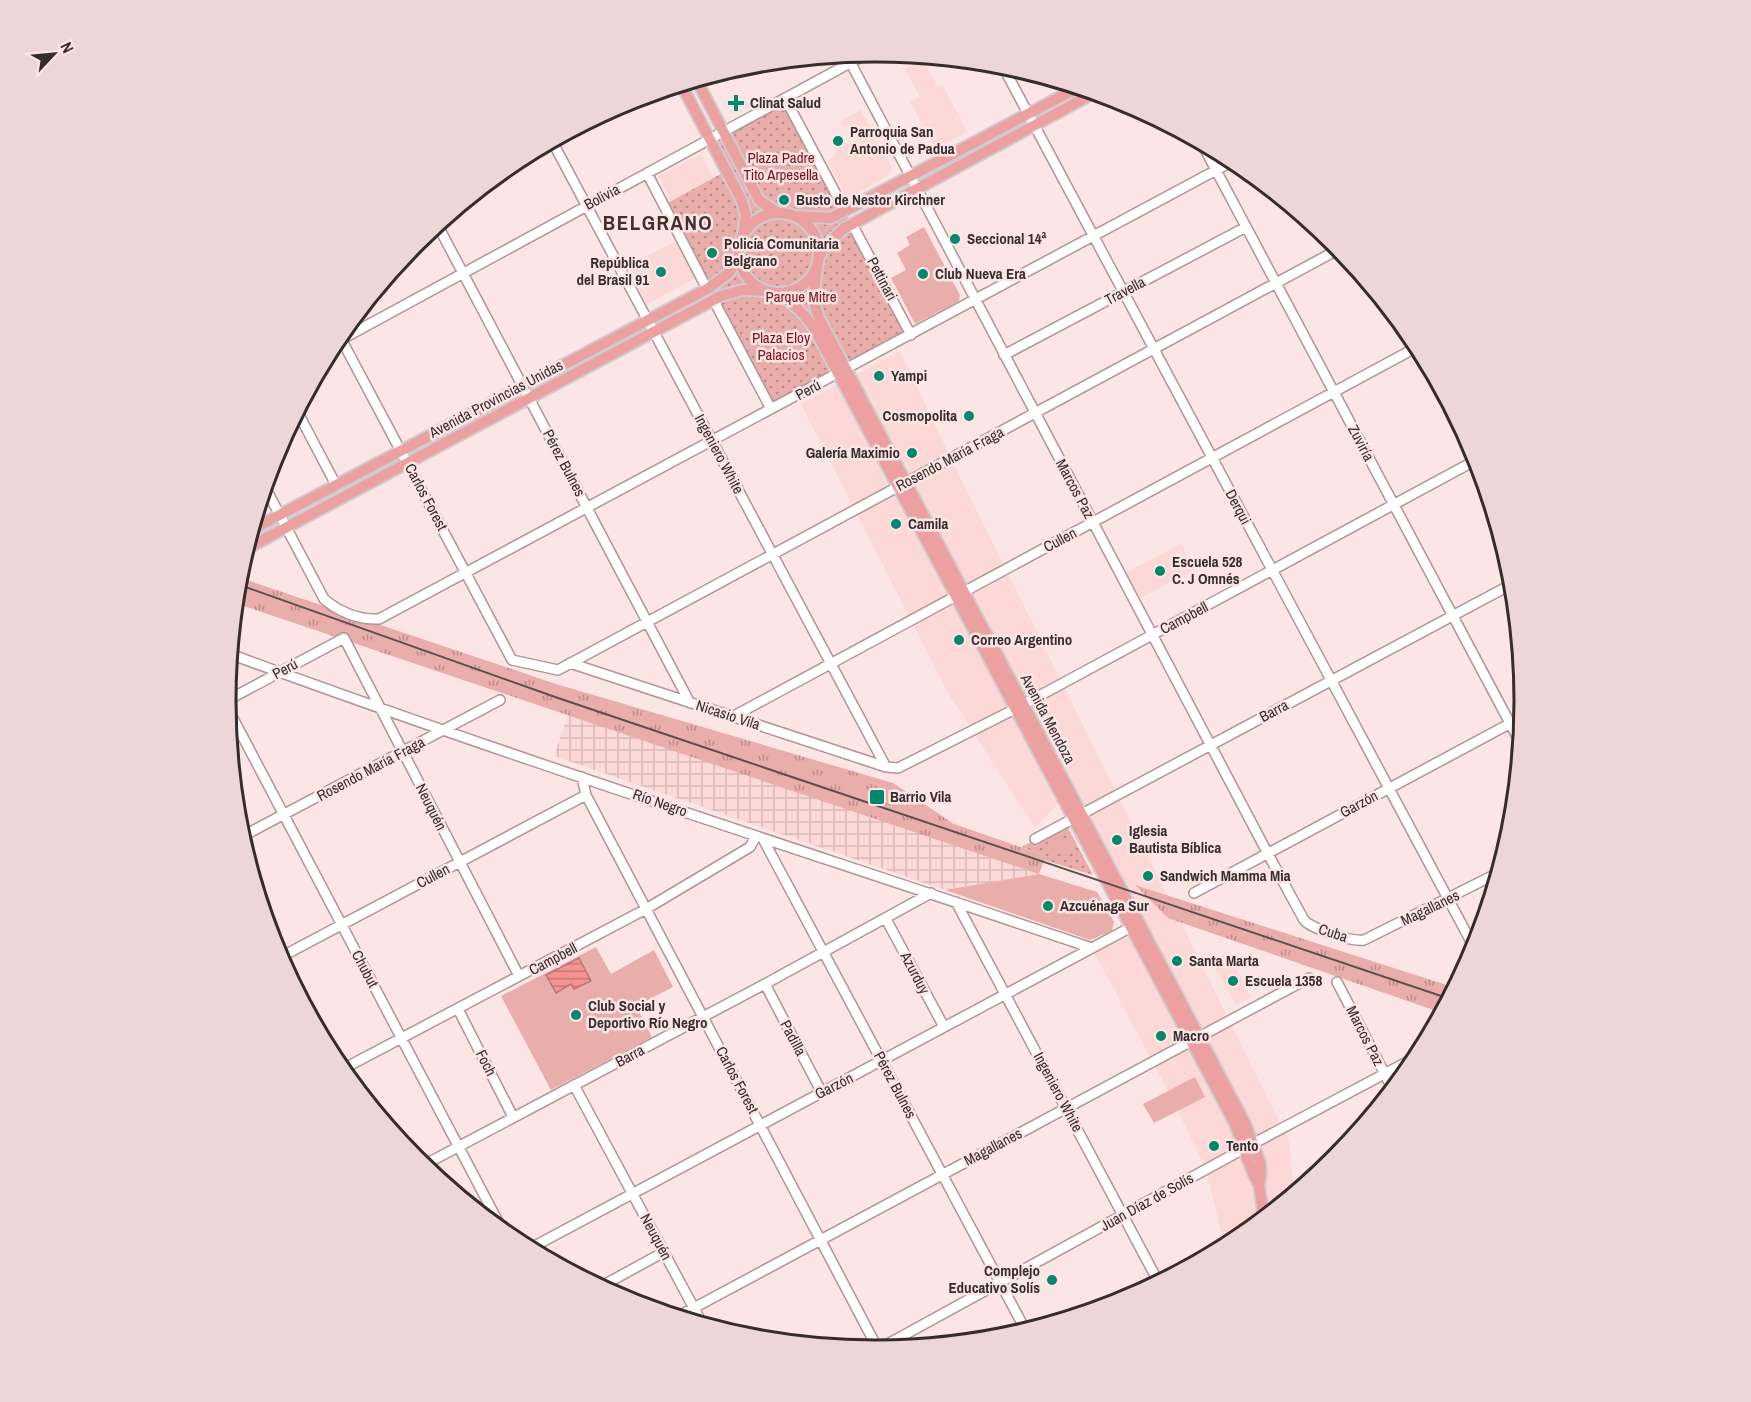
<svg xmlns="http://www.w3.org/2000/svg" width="1751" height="1402" viewBox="0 0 1751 1402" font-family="'Archivo Narrow',sans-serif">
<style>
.built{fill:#fcd8d7}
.industrial{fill:url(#industrial-grid)}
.grass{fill:url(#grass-tufts)}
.park{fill:url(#park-dots)}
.garden{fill:#e9adab}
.water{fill:url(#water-rules);stroke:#bb7473;stroke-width:1.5}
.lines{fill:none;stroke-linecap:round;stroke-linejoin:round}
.minor-casing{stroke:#af9695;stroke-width:12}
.major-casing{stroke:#cfcccc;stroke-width:14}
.minor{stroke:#fff;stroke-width:9}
.major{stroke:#eca0a1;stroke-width:10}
.rail{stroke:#5b4f4f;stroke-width:2}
.poi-dot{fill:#01876b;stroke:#fce6e5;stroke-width:2}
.labels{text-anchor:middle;stroke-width:5;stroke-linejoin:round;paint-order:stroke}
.poi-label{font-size:15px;font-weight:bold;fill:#362c2c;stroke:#fce6e5;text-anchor:start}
.park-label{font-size:15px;fill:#800a1d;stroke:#fce6e5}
.street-label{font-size:15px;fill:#362c2c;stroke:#fce6e5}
.district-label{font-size:21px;font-weight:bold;letter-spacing:1.5px;fill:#432f2e;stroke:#fce6e5}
.rim{fill:none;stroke:#362c2c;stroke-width:3}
</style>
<defs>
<pattern id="industrial-grid" width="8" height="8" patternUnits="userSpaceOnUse" patternTransform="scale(1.5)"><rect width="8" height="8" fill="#fcd8d7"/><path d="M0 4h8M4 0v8" fill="none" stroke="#d9bab9"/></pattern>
<pattern id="grass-tufts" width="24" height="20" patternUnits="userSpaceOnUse" patternTransform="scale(1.5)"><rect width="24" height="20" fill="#e9adab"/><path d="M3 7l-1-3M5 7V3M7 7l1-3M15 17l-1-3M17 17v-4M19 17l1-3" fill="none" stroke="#be8d8b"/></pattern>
<pattern id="park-dots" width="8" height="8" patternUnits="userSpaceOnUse" patternTransform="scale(1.5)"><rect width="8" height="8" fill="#e9adab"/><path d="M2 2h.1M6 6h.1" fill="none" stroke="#be8d8b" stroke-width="1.8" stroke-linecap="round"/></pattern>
<pattern id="water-rules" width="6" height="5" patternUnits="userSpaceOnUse" patternTransform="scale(1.5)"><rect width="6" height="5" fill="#f49391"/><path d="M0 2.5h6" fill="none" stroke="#c67877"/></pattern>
</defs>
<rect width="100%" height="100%" fill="#fce6e5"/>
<path class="built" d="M923,60l15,27 5,-2 24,47 -32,17 -25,-47 10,-5 -15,-28z
M861,110l31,58 -2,7 -43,23 -20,-38 9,-5 -1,-4 23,-12 -7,-14 -7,3 -4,-7z
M701,154l12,24 -42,23 -13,-25z
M676,241l19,38 -49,25 -19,-38z
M900,351l55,116 334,674 5,53 -58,48 -11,6 -19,-79 -38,-78 -76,-143 38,-21 -68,-127 -27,27 -86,-132 -148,-291z
M1181,544l14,26 -56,29 -14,-26z
M1228,953l23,44 -15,8 -22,-40 7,-4 -2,-4z"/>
<path class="industrial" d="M569,712l470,162 -94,16 -391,-134z"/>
<path class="grass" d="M238,577l318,107 337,99 61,41 92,32 -7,18 -804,-271z
M1135,885l321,103 -14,25 -274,-95z"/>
<path class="park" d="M785,98l126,237 -140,74 -107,-204 62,-34 -16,-32z
M1063,826h4l26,49 -49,-15 2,-4 -25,-9z"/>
<path class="garden" d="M924,227l36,68 -1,6 -44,23 -24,-46 15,-8 -9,-17 13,-8 -4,-8z
M1051,835l22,7 -4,13 -22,-7z
M1039,874l58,18 17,30 -2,9 -22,9 -145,-50z
M596,947l15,27 43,-24 19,37 -37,19 16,31 -101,53 -50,-94z
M1195,1077l10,20 -51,26 -11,-19z"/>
<path class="water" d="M579,958l12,23 -17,8 -3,-5 -15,9 -10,-18z"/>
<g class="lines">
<g class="minor-casing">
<path id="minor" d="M846,54l422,800 36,66c8,9 48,22 60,20l136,-68
M1001,63l475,888
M785,98l60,113
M552,141l334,626
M1201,142l320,602
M647,173l60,116
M437,224l253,479
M852,224l59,111
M714,301l57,108
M339,335l173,325 46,10 783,-422
M333,344l539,-293
M1004,355l242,-128
M297,411l39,74
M265,487l59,112c15,13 35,21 55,20l856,-459
M230,654c285,105 575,197 862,294
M570,663l316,104 12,1 117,-59 463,-250
M226,701l118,-63 175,338
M226,705l278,528
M732,717l687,-371
M582,777l4,18 293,556
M241,837l259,-137
M763,839l263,492
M1035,839l479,-256
M1194,893l330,-177
M956,902l203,381
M886,919l58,108
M279,958l307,-163
M1337,982l56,108
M765,984l57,109
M458,1009l55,108
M341,1070l305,-161 104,-62 6,-11
M574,1085l129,240
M422,1166l343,-182 166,-91
M529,1249l606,-324
M600,1287l64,-35
M677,1317l632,-339
M875,1351l370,-203 175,-93"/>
</g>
<g class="major-casing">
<path id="major" d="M696,79l63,121 19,13
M681,84l61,117 4,15 -3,18
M739 253a40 40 0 1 1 80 0a40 40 0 1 1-80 0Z
M795,216l36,2 248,-131
M819,256l9,-12 15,-15 253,-137
M817,267l-4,32 6,19 426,805 15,39 1,11 -2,12 5,34
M778,294c16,9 26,19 36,34l420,794c9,21 14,44 25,63
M251,530l456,-241 22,-16 10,-17
M246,549l475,-253 22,-6 21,1"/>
</g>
<use href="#minor" class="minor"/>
<use href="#major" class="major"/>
<path class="rail" d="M237,584l321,114 892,301"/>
</g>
<g class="poi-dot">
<path d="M733 94h6v6h6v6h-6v6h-6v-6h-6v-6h6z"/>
<circle cx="838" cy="141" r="6"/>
<circle cx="784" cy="200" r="6"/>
<circle cx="955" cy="239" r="6"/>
<circle cx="712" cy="253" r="6"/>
<circle cx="661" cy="272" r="6"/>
<circle cx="923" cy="274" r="6"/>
<circle cx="879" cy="376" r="6"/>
<circle cx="969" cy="416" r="6"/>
<circle cx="912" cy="453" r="6"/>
<circle cx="896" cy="524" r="6"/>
<circle cx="1160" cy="571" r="6"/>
<circle cx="959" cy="640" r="6"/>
<rect x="869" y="789" width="16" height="16" rx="3"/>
<circle cx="1117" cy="840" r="6"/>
<circle cx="1148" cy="876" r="6"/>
<circle cx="1048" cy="906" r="6"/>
<circle cx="1177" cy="961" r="6"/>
<circle cx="1233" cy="981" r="6"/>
<circle cx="576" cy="1015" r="6"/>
<circle cx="1161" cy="1036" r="6"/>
<circle cx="1214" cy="1146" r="6"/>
<circle cx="1052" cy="1280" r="6"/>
</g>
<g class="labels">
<g class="poi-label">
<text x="750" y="108">Clinat Salud</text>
<text x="850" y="137">Parroquia San<tspan x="850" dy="17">Antonio de Padua</tspan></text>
<text x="796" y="205">Busto de Nestor Kirchner</text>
<text x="967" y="244">Seccional 14ª</text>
<text x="724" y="249">Policía Comunitaria<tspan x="724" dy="17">Belgrano</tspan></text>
<text x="649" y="268" text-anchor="end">República<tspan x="649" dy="17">del Brasil 91</tspan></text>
<text x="935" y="279">Club Nueva Era</text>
<text x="891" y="381">Yampi</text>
<text x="957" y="421" text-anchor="end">Cosmopolita</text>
<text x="900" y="458" text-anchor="end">Galería Maximio</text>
<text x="908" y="529">Camila</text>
<text x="1172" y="567">Escuela 528<tspan x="1172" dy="17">C. J Omnés</tspan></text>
<text x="971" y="645">Correo Argentino</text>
<text x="890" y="802">Barrio Vila</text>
<text x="1129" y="836">Iglesia<tspan x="1129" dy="17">Bautista Bíblica</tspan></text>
<text x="1160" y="881">Sandwich Mamma Mia</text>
<text x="1060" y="911">Azcuénaga Sur</text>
<text x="1189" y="966">Santa Marta</text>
<text x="1245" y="986">Escuela 1358</text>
<text x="588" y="1011">Club Social y<tspan x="588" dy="17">Deportivo Río Negro</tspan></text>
<text x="1173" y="1041">Macro</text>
<text x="1226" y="1151">Tento</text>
<text x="1040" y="1276" text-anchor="end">Complejo<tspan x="1040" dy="17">Educativo Solís</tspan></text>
</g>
<g class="park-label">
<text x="781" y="163">Plaza Padre<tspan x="781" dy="17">Tito Arpesella</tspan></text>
<text x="801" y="302">Parque Mitre</text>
<text x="781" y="343">Plaza Eloy<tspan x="781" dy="17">Palacios</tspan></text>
</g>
<g class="street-label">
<text transform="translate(602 197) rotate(-28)" y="5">Bolivia</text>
<text transform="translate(882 279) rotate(62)" y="5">Pettinari</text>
<text transform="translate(1125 291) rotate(-28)" y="5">Travella</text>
<text transform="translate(808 390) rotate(-28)" y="5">Perú</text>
<text transform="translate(496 399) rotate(-28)" y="5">Avenida Provincias Unidas</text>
<text transform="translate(1361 443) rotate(62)" y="5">Zuviría</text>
<text transform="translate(719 454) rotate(62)" y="5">Ingeniero White</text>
<text transform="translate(950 459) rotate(-28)" y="5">Rosendo María Fraga</text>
<text transform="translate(564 463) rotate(62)" y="5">Pérez Bulnes</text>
<text transform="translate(1075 489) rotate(62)" y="5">Marcos Paz</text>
<text transform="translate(426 497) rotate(62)" y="5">Carlos Forest</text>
<text transform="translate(1238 507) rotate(62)" y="5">Derqui</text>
<text transform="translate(1060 540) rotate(-28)" y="5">Cullen</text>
<text transform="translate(1184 618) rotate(-28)" y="5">Campbell</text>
<text transform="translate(285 669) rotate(-28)" y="5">Perú</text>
<text transform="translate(1274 711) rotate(-28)" y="5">Barra</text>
<text transform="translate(728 715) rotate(18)" y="5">Nicasio Vila</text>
<text transform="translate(1048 719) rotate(62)" y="5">Avenida Mendoza</text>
<text transform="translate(371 769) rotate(-28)" y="5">Rosendo María Fraga</text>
<text transform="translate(660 803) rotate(19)" y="5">Río Negro</text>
<text transform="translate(1359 804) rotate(-28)" y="5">Garzón</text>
<text transform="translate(431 807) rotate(63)" y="5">Neuquén</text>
<text transform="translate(433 876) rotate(-28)" y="5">Cullen</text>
<text transform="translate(1430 908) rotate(-26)" y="5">Magallanes</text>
<text transform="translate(1333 933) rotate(18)" y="5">Cuba</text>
<text transform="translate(553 959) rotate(-28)" y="5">Campbell</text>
<text transform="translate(365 969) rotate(62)" y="5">Chubut</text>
<text transform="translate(915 973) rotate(62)" y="5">Azurduy</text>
<text transform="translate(1365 1036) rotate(63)" y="5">Marcos Paz</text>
<text transform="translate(793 1038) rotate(62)" y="5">Padilla</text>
<text transform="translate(630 1056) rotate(-28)" y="5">Barra</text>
<text transform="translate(486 1063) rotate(63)" y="5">Foch</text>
<text transform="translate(737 1080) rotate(62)" y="5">Carlos Forest</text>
<text transform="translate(895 1085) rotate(62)" y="5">Pérez Bulnes</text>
<text transform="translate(834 1086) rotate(-27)" y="5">Garzón</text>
<text transform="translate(1058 1092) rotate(62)" y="5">Ingeniero White</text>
<text transform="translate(993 1147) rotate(-28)" y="5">Magallanes</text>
<text transform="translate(1147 1202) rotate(-29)" y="5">Juan Díaz de Solís</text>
<text transform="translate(656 1237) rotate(62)" y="5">Neuquén</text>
</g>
<g class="district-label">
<text x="658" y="230">BELGRANO</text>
</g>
</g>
<path d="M0 0H1751V1402H0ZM236 701a639 639 0 1 1 1278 0a639 639 0 1 1-1278 0Z" fill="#ecd7d6" fill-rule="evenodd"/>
<path class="rim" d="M236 701a639 639 0 1 1 1278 0a639 639 0 1 1-1278 0Z"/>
<g transform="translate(54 54) rotate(64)" stroke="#fce6e5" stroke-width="4.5" paint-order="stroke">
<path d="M0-4.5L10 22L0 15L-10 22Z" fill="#362c2c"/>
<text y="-9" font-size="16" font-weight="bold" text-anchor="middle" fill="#362c2c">N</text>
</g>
</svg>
